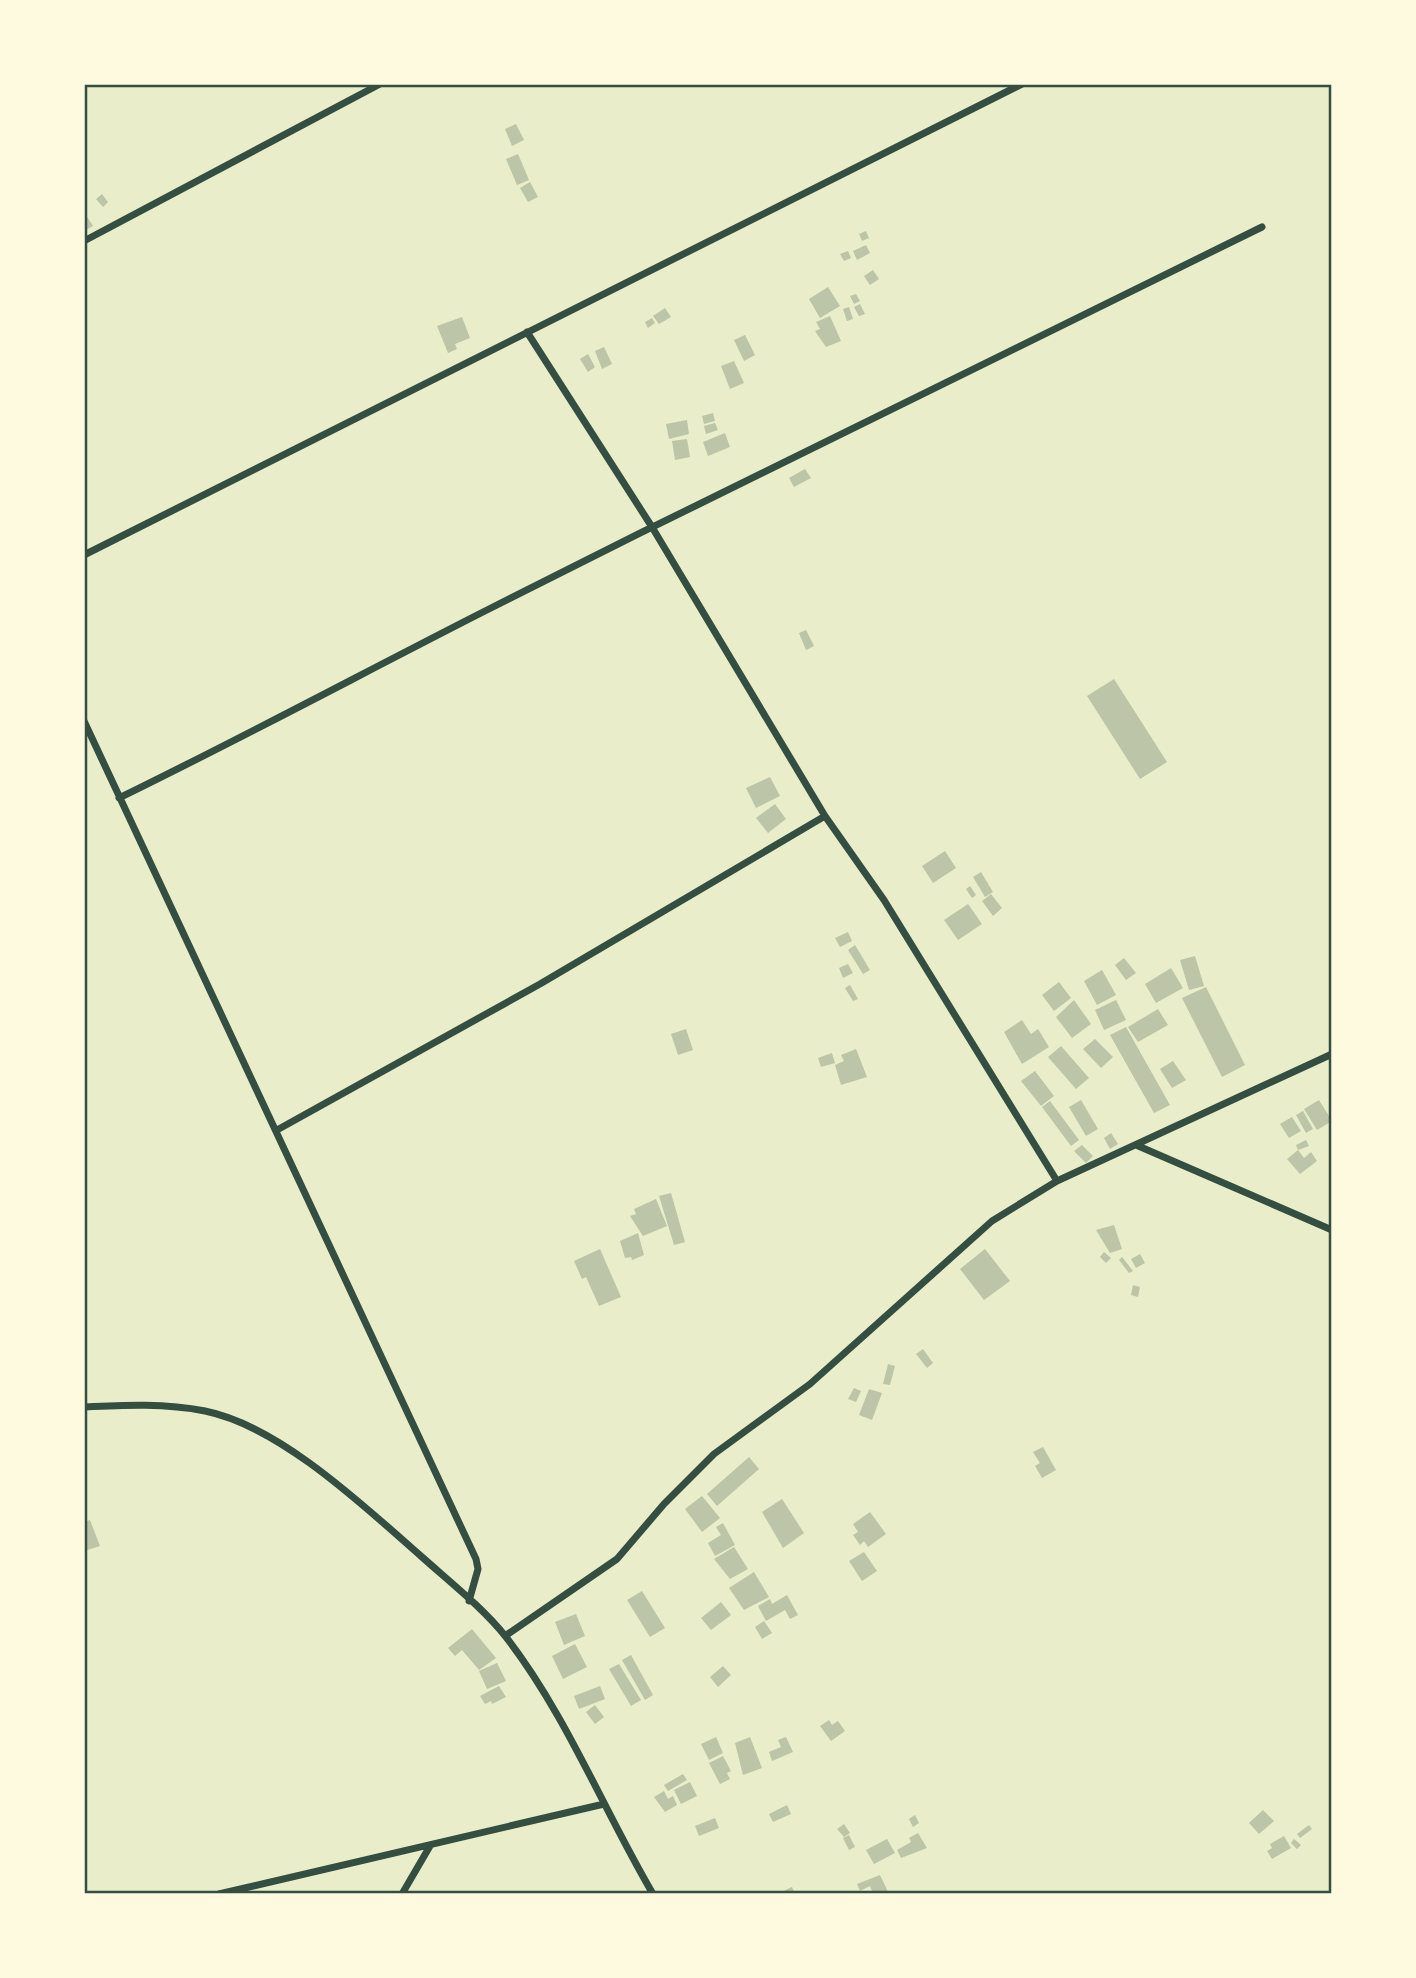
<svg xmlns="http://www.w3.org/2000/svg" width="1416" height="1978" viewBox="0 0 1416 1978" font-family="'Noto Sans',sans-serif">
<style>
.building{fill:#bcc5a7}
.lines{fill:none;stroke-linecap:round;stroke-linejoin:round}
.minor{stroke:#344e41;stroke-width:7}
.neatline{fill:none;stroke:#344e41;stroke-width:2.5}
</style>
<rect width="100%" height="100%" fill="#e9edc9"/>
<path class="building" d="M516,124l8,16 -12,6 -7,-17z
M518,154l11,26 -12,5 -11,-26z
M530,182l8,15 -10,5 -8,-14z
M102,194l6,8 -5,5 -7,-8z
M84,212l9,14 -9,5z
M866,231l3,7 -7,3 -3,-7z
M866,245l4,8 -13,7 -4,-9z
M848,251l3,7 -7,3 -4,-7z
M873,270l6,9 -9,6 -6,-9z
M828,287l12,19 -20,12 -11,-19z
M856,294l4,7 -6,3 -4,-8z
M860,304l5,10 -6,2 -5,-9z
M849,307l4,12 -6,2 -4,-12z
M665,308l6,9 -12,7 -6,-8z
M830,316l11,25 -15,6 -11,-16 5,-2 -4,-7z
M462,317l8,21 -15,6 2,5 -9,4 -11,-27z
M652,318l3,5 -7,5 -3,-6z
M745,335l10,20 -11,6 -10,-21z
M604,347l8,17 -10,5 -7,-18z
M588,354l7,13 -7,5 -8,-13z
M734,361l10,22 -14,6 -9,-23z
M713,413l2,8 -11,3 -2,-8z
M687,420l2,14 -20,5 -3,-15z
M715,423l3,7 -12,4 -2,-8z
M725,433l5,14 -22,9 -5,-14z
M687,439l3,18 -15,3 -3,-19z
M805,469l6,9 -17,9 -5,-9z
M806,630l8,16 -8,4 -7,-17z
M1114,679l53,83 -27,17 -53,-83z
M770,777l10,19 -24,12 -10,-20z
M775,804l11,15 -18,14 -12,-15z
M945,851l11,17 -23,15 -11,-17z
M981,872l12,20 -8,5 -12,-20z
M970,886l6,9 -4,3 -6,-9z
M991,894l11,14 -9,8 -11,-15z
M968,904l14,20 -24,16 -14,-20z
M848,932l4,9 -12,6 -5,-9z
M855,945l15,25 -7,4 -15,-24z
M1195,956l9,30 -15,4 -9,-30z
M1124,958l12,15 -10,7 -11,-15z
M848,964l5,9 -10,5 -4,-10z
M1171,968l12,20 -27,15 -11,-19z
M1102,970l14,25 -19,10 -13,-24z
M1059,982l12,16 -17,13 -12,-16z
M850,985l8,14 -5,2 -8,-13z
M1206,987l39,78 -23,12 -40,-79z
M1074,1000l17,24 -19,14 -16,-21z
M1116,1000l10,20 -22,10 -9,-20z
M1158,1009l10,16 -30,17 -10,-15z
M1022,1020l9,14 7,-5 11,18 -27,17 -18,-32z
M1126,1027l44,78 -16,8 -44,-78z
M686,1029l7,21 -15,5 -7,-21z
M1095,1039l18,18 -12,11 -18,-19z
M1061,1046l28,32 -13,11 -28,-32z
M856,1049l11,28 -26,8 -6,-20 9,-4 -3,-6z
M832,1053l3,10 -14,4 -3,-9z
M1173,1061l13,19 -14,8 -12,-19z
M1035,1071l19,25 -13,10 -20,-25z
M1081,1100l17,29 -12,7 -17,-29z
M1319,1100l13,21 -15,9 -13,-21z
M1050,1101l29,39 -8,6 -29,-39z
M1303,1111l10,18 -7,4 -10,-18z
M1292,1117l9,14 -12,7 -9,-14z
M1111,1133l7,11 -8,5 -6,-11z
M1306,1140l3,6 -11,4 -2,-5z
M1082,1145l11,11 -7,7 -12,-12z
M1298,1150l6,8 7,-6 6,9 -17,13 -13,-15z
M671,1193l14,49 -11,3 -15,-49z
M656,1199l11,27 -24,10 -13,-20 6,-2 -2,-5z
M1114,1225l8,24 -12,4 -14,-23z
M638,1233l6,22 -12,5 -1,-3 -6,1 -5,-17z
M600,1249l21,48 -22,9 -13,-29 -4,2 -8,-18z
M985,1249l25,32 -26,19 -24,-31z
M1104,1252l7,6 -5,5 -6,-6z
M1140,1254l5,9 -9,5 -5,-9z
M1122,1257l11,14 -4,2 -10,-13z
M1133,1285l7,2 -2,10 -7,-2z
M923,1349l10,14 -6,5 -11,-14z
M888,1364l7,2 -5,19 -7,-1z
M854,1388l7,3 -5,11 -8,-3z
M869,1389l13,4 -10,27 -13,-5z
M1043,1447l13,23 -14,8 -7,-12 5,-3 -7,-11z
M749,1457l10,12 -42,37 -10,-12z
M702,1496l18,22 -18,14 -17,-23z
M782,1499l22,34 -21,15 -21,-36z
M870,1512l16,22 -18,13 -4,-6 -4,4 -7,-10 5,-3 -5,-8z
M90,1520l10,26 -16,5v-29z
M723,1523l12,22 -20,11 -7,-13 13,-8 -5,-8z
M734,1547l14,22 -18,10 -16,-20z
M864,1552l13,19 -15,10 -13,-20z
M754,1572l15,25 -25,13 -15,-22z
M642,1591l23,37 -15,9 -23,-37z
M787,1595l11,20 -8,4 -5,-9 -19,11 -8,-15 12,-7 2,5z
M721,1602l10,13 -20,15 -10,-12z
M576,1614l9,22 -21,9 -9,-23z
M764,1621l8,12 -10,6 -7,-12z
M472,1629l24,29 -17,12 -17,-20 -7,6 -7,-8z
M575,1644l12,23 -24,12 -11,-23z
M631,1655l22,40 -8,5 -23,-40z
M497,1663l9,18 -19,8 -8,-18z
M619,1664l22,36 -10,6 -22,-37z
M723,1666l8,9 -13,12 -8,-10z
M499,1686l7,11 -14,7 -1,-3 -6,3 -5,-8z
M600,1686l5,13 -26,10 -5,-13z
M595,1705l9,12 -9,7 -9,-12z
M829,1720l3,5 6,-4 7,10 -14,10 -11,-15z
M716,1737l7,16 -14,7 -8,-16z
M750,1737l12,31 -19,7 -8,-32z
M786,1737l7,15 -21,9 -3,-9 12,-5 -3,-7z
M723,1756l8,15 -4,2 3,6 -10,5 -11,-21z
M683,1774l4,6 -19,11 -4,-6z
M690,1782l7,14 -16,8 -7,-14z
M664,1791l4,8 5,-3 4,9 -12,7 -11,-15z
M787,1805l4,9 -18,8 -4,-8z
M1263,1810l11,11 -15,13 -10,-11z
M915,1815l4,8 -6,4 -4,-8z
M715,1818l4,10 -20,8 -4,-10z
M844,1824l6,9 -6,4 -7,-8z
M1309,1825l3,4 -12,9 -3,-4z
M918,1833l9,15 -26,10 -4,-8 14,-8 -2,-4z
M849,1835l6,12 -6,3 -6,-12z
M1284,1836l7,12 -19,11 -5,-8 5,-3 -2,-4z
M887,1839l8,14 -21,11 -8,-14z
M1294,1839l7,6 -4,4 -6,-6z
M880,1875l9,19h-16l-3,-8 -10,5 -3,-7z
M792,1887l3,7h-18z"/>
<g class="lines">
<path class="minor" d="M84,241l296,-157
M527,332l125,195 173,289 59,84 173,281
M84,555l938,-471
M84,721l392,838 2,10 -9,32
M119,798c123,-60 244,-125 366,-187 258,-130 517,-258 777,-384
M277,1130l263,-146 285,-168
M1136,1145l196,85
M84,1407c41,-2 81,-4 121,4 75,15 160,96 217,146 28,25 61,51 84,80 61,79 97,172 147,257
M505,1636l112,-77 47,-55 50,-50 96,-70 182,-163 65,-40 275,-127
M219,1894l385,-90
M402,1894l28,-48"/>
</g>
<rect width="1416" height="1978" fill="none" stroke="#fefae0" stroke-width="172"/>
<rect x="86" y="86" width="1244" height="1806" class="neatline"/>
</svg>
